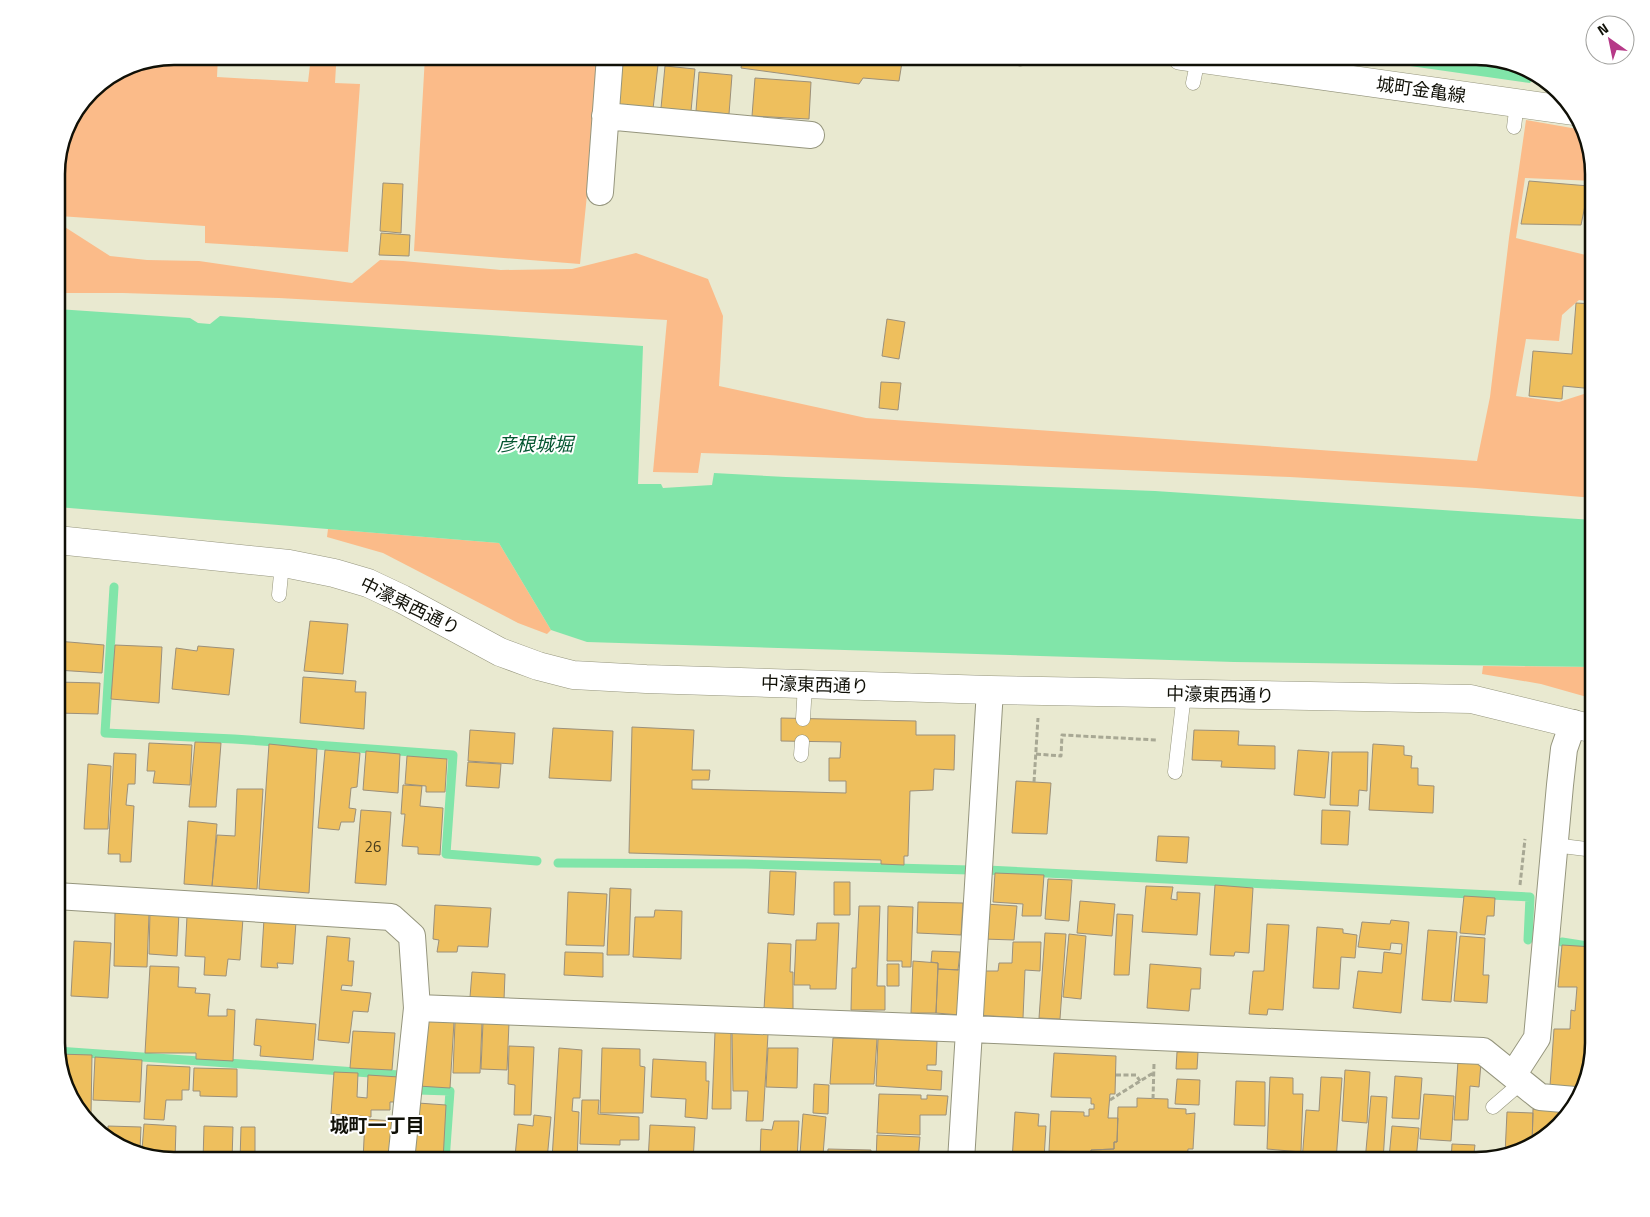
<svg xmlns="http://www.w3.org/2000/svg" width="1650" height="1217" viewBox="0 0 1650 1217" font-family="'Titillium Web','Noto Sans JP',sans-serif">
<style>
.green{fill:#fbbb89}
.water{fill:#81e5a9}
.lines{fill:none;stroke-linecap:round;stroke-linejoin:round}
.stream{stroke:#81e5a9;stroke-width:9}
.building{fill:#eebf5d;stroke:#9c907a}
.service-casing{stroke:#95957d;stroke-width:15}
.minor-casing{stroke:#95957d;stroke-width:28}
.tertiary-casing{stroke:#95957d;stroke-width:29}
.primary-casing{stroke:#95957d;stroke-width:29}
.path{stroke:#a8a894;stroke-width:3;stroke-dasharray:5 2.5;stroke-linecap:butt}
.service{stroke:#fff;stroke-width:14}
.minor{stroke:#fff;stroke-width:26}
.tertiary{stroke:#fff;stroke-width:28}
.primary{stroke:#fff;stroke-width:28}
.labels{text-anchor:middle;stroke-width:4;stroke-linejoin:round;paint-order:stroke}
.number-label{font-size:15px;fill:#483c1c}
.street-label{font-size:18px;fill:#101007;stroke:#fff}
.water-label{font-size:19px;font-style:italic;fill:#055631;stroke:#fff}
.neighbourhood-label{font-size:19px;font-weight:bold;fill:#101007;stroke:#fff}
.rim{fill:none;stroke:#101007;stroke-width:2.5}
</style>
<rect width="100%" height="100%" fill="#e9e9d0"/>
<path class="green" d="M174,56h44l-1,21 91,5 2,-17 26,1 -1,17 25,1 -12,168 -143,-9v-17l-146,-10 6,-82c7,-28 37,-57 63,-69 13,-5 32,-6 46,-9z
M425,56h176l-21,208 -166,-13z
M1526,120l57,10 11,43v8l-69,-3 -9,60 78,19v45l-15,-2 -17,15 -3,26 -33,-2 -10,57 43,6 28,-9h7v105l-118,-10 -186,-11 -524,-22 -65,-2 -3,20 -45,-1 14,-152 -388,-22 -156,-5h-66v-71l53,34 37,4 52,1 153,22 28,-23 23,1 98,9 71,-1 64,-16 72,26 15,37 -4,70 147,32 611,43 13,-64 19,-159z
M328,529l171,14 52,87 -4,4 -29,-11 -135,-70 -56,-16z
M1483,666l111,1v32l-53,-15 -59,-10z"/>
<path class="water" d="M1340,56h137l58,20 -5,7z
M57,309l133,9 8,5 12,1 10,-8 423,30 -5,138h23l2,4 49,-3 2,-12 72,4 369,14 439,29v147l-360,-5 -647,-20 -36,-12 -52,-87 -442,-36z"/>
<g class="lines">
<path class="stream" d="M114,587l-9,146 129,6 219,16 -7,99 91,7
M558,863l188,1 224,6
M987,870l543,27 -2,43
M1562,942l32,5
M57,1051l342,24
M418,1090l32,1 -5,70"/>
</g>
<path class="building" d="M619,56h40l-6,53 -38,-4z
M743,56h160l-4,25 -36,-3 -4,6 -118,-16z
M665,66l30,3 -4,42 -30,-3z
M699,72l33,3 -3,39 -33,-3z
M755,78l56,4 -2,37 -57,-3z
M1529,181l60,5 -8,39 -60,-1z
M383,183l20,1 -2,49 -21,-2z
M381,233l29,2 -1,21 -30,-1z
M1576,303l18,1v85l-31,-3 -1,13 -33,-3 4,-45 39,3z
M887,319l18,3 -6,37 -17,-3z
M881,382l20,1 -3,27 -19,-2z
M310,621l38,3 -5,50 -39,-3z
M57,641l47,4 -2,28 -45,-3z
M115,645l47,2 -3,56 -48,-4z
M198,646l36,3 -5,46 -57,-6 4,-41 21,3z
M303,677l53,4 -1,11h11l-2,37 -64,-6z
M57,682l43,1 -2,31 -41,-1z
M781,718l135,3v14h39l-1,35 -20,-1 -1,21 -23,1 -2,65h-4v9l-23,-1v-4l-252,-7 3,-126 62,3 -2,40h18l-1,10h-17v9l154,4v-12h-17v-23h11l1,-16 -60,-1z
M553,728l60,3 -2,50 -62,-3z
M470,730l45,3 -2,31 -45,-3z
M1194,730l45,1 -1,14 37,1v23l-54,-2 1,-6 -30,-1z
M195,742l26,1 -5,64h-27z
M149,743l43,2 -2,40 -37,-2 2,-12h-8z
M269,744l48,5 -8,144 -50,-4z
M1373,744l31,2v9l8,1 -1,12h7v17l16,1 -1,27 -64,-3z
M325,750l35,3 -3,34 -6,1 -2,20 7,1 -2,13h-13l-2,8 -21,-2z
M1298,750l31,2 -4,46 -31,-3z
M366,751l34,3 -2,39 -35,-3z
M1332,752h36l-1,39 -8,-1 -1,16 -28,-1z
M114,753l22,1 -1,30h-7l-2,21 8,1 -3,56h-11v-8h-12z
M56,754l5,1 -3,53h-2z
M407,756l40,3 -2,33h-19v-6l-21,-2z
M468,762l33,2 -2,24 -33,-2z
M88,764l23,2 -3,63h-24z
M1016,781l35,2 -4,51 -35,-1z
M403,785l19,1 -2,20 23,2 -3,47 -22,-1v-7l-16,-1 3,-32h-4z
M237,789h26l-6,100 -45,-3 5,-51 18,1z
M361,810l30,2 -5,73 -31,-2z
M1322,810l28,1 -2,34 -27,-1z
M188,821l29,3 -5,62 -28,-2z
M1158,836l31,1 -2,26 -31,-2z
M770,871l26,1 -2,43 -26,-2z
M995,873l49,2 -3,41h-19l1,-12 -30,-2z
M1048,879l24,1 -3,41 -24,-2z
M834,882h16v33h-16z
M1215,885l38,3 -4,65 -14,-1 -1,4 -24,-1z
M1146,886l27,1 -2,12 6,1v-8l23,1 -3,42 -55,-3z
M610,888l21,1 -2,66h-22z
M568,892l39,2 -3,52 -38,-1z
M1464,896l31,2 -1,18h-7l-2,19 -25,-2z
M1080,901l35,3 -3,32 -35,-3z
M918,902l45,1 -2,32 -44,-2z
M985,904l32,2 -3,34 -31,-1z
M435,905l56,3 -3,39 -30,-1 -1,6h-20l2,-12 -6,-1z
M859,906h21l-3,80h8v24h-34l1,-42h4z
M888,906l25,1 -2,60h-9v-6h-15z
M655,910l27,1 -1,48 -48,-2 2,-40h19z
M150,911l29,1 -2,44 -28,-2z
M115,913l34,1 -2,53 -33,-1z
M1117,914l16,1 -4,60h-15z
M187,916l56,2 -3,42 -12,-1 -2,17 -22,-1 1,-18 -20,-1z
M264,919l32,3 -3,42 -16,-1 1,5 -17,-1z
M1391,920l18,2 -8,91 -48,-5 5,-37 24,2 2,-21 17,2 1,-10 -11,-1 -1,7 -32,-3 4,-25 28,2z
M817,923h22l-3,66h-26v-4h-16l2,-45h20z
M1267,924l22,1 -6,85 -15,-1 -1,6 -18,-1 4,-43h11z
M1317,927l26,2v4l14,2 -2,23 -14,-1 -2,32 -26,-1z
M1428,930l29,2 -6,70 -29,-2z
M1045,933l21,1 -6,85 -21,-1z
M1069,934l17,2 -5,63 -18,-2z
M327,936l23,2 -2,23h6l-2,25 -10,-1 -1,5 30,3 -3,19 -15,-1 -4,32 -31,-3z
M1460,936l25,2 -2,37h6l-2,28 -33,-2z
M74,941l37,2 -3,55 -37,-2z
M1013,942h28l-1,29 -15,-1 -2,48 -47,-3 4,-44h18l1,-8h13z
M768,943l23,1 -1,28h3v37h-29z
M1562,945l31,2 -5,114 -9,26 -29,-1 4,-57h16l1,-19 4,1 2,-24h-19z
M932,951l28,1 -2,18 -20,-1v-6l-7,-1z
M565,952l38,1v24l-39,-2z
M913,961l25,2 -2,50h-25z
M887,964h12v22h-12z
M1150,964l51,4 -1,21h-9l-2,22 -42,-3z
M150,966l29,1 -1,20 18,1 -1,5 15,1 -2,22h19v-7l8,1 -2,51 -37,-2v-6h-51z
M938,969l26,1 -4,45 -24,-2z
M472,972l33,2 -1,26 -34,-3z
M256,1019l60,5 -3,36 -53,-4 1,-10 -7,-1z
M422,1021l32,1 -4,66 -32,-2z
M455,1022l27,1 -2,50h-27z
M483,1022l26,1 -2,47 -26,-1z
M353,1031l42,2 -3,37 -42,-2z
M715,1032h16v77h-19z
M732,1033l36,1 -5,87h-17l2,-30h-15z
M833,1038l44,1 -3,45h-44z
M878,1039l59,2 -1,24h-9v5l15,1 -1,19 -65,-4z
M509,1046l25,1 -3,68h-17l1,-30 -7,-1z
M559,1048l23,2 -2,48h-7l-1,13 7,1 -2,48 -25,-1z
M602,1048l38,1v17l5,1 -2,46h-43z
M768,1048h30l-1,40 -31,-1z
M1177,1052h21l-1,17h-21z
M1054,1053l62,3 -1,38h-5l-2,24h10l-1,24h-3v7l-23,1v2l-42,-1 2,-40 33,1v4h5v-7h5v-5h-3v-6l-40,-1z
M57,1054l35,1 -1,60h-6l-17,-19 -2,-18h-2z
M95,1057l47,3 -2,42 -47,-2z
M653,1059l53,3v19h3l-2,38 -22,-2 1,-18 -35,-2z
M1458,1061l23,2 -2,24 -9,-1 -2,34h-14z
M147,1065l43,2 -1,23h-7v10h-16l-2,20 -20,-1z
M194,1068l43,1v28l-37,-1v-5h-7z
M1345,1070l25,2 -3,51 -25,-2z
M334,1072l24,1 -1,24 10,1 1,-23 31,2 -1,25h-8v8h-19v7l-40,-3z
M1395,1076l27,2 -3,41 -27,-1z
M1270,1077l23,1v16h10l-2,58 -34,-3z
M1321,1077l21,1 -6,83h-34l4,-51 13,1z
M1177,1079l23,1 -1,25 -24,-1z
M1236,1081l29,1v44l-31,-1z
M814,1084l15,1 -1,29 -15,-1z
M879,1094l42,1v4h6v-4l21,1 -2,19h-26v20l-43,-2z
M1424,1094l30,2 -3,45 -31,-2z
M1371,1096l16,1 -4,64h-18z
M1137,1098l31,1v9l18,1v5l9,-1 -2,36h-5l-1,12h-96v-11l23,-1v-7h3l1,-35h19z
M582,1100h17l-1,14 41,3v23h-19v5l-40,-1z
M418,1103l28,2 -3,56h-29z
M1533,1109l27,1 -1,13 -27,23z
M1015,1112l24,2 -1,12h8l-2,33 -11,-1v3h-21z
M1507,1112l26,1 -1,33 -3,3 -24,5z
M1560,1113h10l-11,10z
M803,1114l23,3 -3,38 -23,-1z
M534,1115l17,2 -4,43 -32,-3 3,-33 15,2z
M365,1119l29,2 -2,40 -29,-1z
M774,1121h25l-2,40h-37l1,-32 11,1z
M144,1124l32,2 -1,35 -33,-11z
M650,1125l45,2 -2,34h-45z
M108,1126l33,1 -1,23 -32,-12z
M204,1126l29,1 -1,34h-29z
M1392,1126l27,2 -3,32 -27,-2z
M241,1127h14v25h9l-1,9h-23z
M877,1135l43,2 -2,24h-42z
M1452,1144l23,1 -2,16h-22z
M828,1149l43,1v11h-44z
M265,1157h32v4h-33z"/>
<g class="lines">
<g class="service-casing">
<path id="service" d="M1020,59v-3
M1193,83l5,-24
M1514,127l3,-24
M279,595l3,-31
M803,719l2,-34
M801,755l1,-13
M1175,772l9,-78
M1554,845l40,5
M1493,1107l29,-25"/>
</g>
<g class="minor-casing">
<path id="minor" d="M605,116l206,19
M600,192l10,-136
M56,896l335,21 21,19 5,72 -16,153
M417,1008l553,21 513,22 57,46 35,3
M1513,1075l24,-37 23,-253 4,-36 9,-26
M961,1161l29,-471"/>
</g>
<g class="tertiary-casing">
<path id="tertiary" d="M1181,56l392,55"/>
</g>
<g class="primary-casing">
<path id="primary" d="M57,540l232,24 45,9 34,10 34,16 98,53 38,14 35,9 73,4 344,11 481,9 123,30"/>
</g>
<path class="path" d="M1036,754l25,2 1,-21 95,5
M1034,782l4,-64
M1520,885l5,-46
M1116,1075h20l4,6
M1153,1099l1,-35
M1110,1100l43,-27"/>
<use href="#service" class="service"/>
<use href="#minor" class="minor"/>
<use href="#tertiary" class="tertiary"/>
<use href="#primary" class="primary"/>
</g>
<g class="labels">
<g class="number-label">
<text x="373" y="852">26</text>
</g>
<g class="street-label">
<text transform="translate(1421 90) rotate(8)" y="6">城町金亀線</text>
<text transform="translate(410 606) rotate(26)" y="6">中濠東西通り</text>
<text transform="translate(815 685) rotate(2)" y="6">中濠東西通り</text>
<text transform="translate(1220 695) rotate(1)" y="6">中濠東西通り</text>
</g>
<g class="water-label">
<text x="535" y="451">彦根城堀</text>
</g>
<g class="neighbourhood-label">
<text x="377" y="1132">城町一丁目</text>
</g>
</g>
<path d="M0 0H1650V1217H0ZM174 65H1476A109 109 0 0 1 1585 174V1043A109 109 0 0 1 1476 1152H174A109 109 0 0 1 65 1043V174A109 109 0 0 1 174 65Z" fill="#fff" fill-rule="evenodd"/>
<path class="rim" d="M174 65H1476A109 109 0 0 1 1585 174V1043A109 109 0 0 1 1476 1152H174A109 109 0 0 1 65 1043V174A109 109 0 0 1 174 65Z"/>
<g transform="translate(1610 40) rotate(327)"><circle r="24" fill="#ffffff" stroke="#9f9f9c"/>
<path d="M0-4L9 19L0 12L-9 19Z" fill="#b63988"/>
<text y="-8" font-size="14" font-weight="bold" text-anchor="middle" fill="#101007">N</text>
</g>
</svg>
